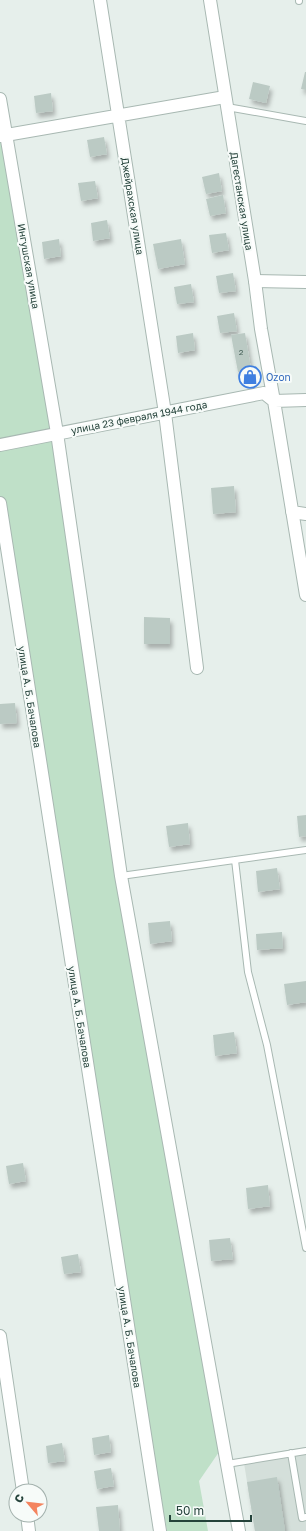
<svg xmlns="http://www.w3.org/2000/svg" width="306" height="1531" viewBox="0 0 306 1531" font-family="'Golos Text',sans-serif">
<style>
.built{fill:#d4dfda}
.green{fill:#bfe0c8}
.building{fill:#bbcac4;filter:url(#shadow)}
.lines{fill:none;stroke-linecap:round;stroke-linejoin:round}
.service-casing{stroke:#a8b8b2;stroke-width:8}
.minor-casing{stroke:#a8b8b2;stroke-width:14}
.tertiary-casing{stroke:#a8b8b2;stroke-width:14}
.service{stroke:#fff;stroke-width:6}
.minor{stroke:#fff;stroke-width:12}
.tertiary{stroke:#fff;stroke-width:12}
.labels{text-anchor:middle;stroke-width:4;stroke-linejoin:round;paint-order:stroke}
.number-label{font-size:8px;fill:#4a645c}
.street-label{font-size:10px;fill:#24423a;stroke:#f7fbf9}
.shop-label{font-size:10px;fill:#366cbe;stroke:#f7fbf9;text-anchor:start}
</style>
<defs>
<filter id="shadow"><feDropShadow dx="2.5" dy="4.5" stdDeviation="2" flood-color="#0004"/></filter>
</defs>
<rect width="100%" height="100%" fill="#e6efeb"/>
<path class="built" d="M306,1447v84h-51l-12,-74z"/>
<path class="green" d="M0,99l57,334 162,1019 -20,29 9,50h-41l-61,-345 -106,-683z"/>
<path class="building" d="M305,72h1v18l-5,-1z
M253,82l17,4 -4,17 -17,-4z
M51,93l2,18 -17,2 -2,-17z
M104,137l3,17 -17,3 -3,-17z
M219,173l3,18 -16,3 -4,-17z
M95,181l3,17 -17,3 -3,-18z
M223,195l3,18 -16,3 -4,-17z
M107,220l3,18 -17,3 -2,-18z
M226,233l3,17 -17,3 -3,-18z
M59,239l2,17 -17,3 -2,-17z
M181,239l4,25 -27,5 -5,-25z
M233,273l3,18 -17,2 -3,-17z
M191,284l3,18 -17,2 -3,-17z
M234,313l3,18 -17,2 -3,-17z
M193,333l2,17 -17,3 -2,-17z
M245,333l6,36 -13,3 -7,-37z
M234,486l2,26 -23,2 -2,-26z
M144,617l26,1v26h-26z
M15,703l2,20 -17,1v-20z
M306,815v21l-7,1 -2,-21z
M188,823l2,21 -21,3 -3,-21z
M277,868l3,21 -22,3 -2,-21z
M170,921l2,20 -22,3 -2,-21z
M282,932l1,16 -26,2 -1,-16z
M306,981v21l-19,3 -3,-21z
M234,1032l3,21 -22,3 -2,-21z
M23,1163l3,18 -17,3 -3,-18z
M268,1185l2,21 -22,3 -2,-21z
M230,1238l3,21 -22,2 -2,-21z
M78,1254l3,18 -17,2 -3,-17z
M109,1435l2,17 -17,3 -2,-17z
M62,1443l3,18 -17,2 -2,-17z
M111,1468l3,18 -17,3 -3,-18z
M277,1477l8,54h-30l-8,-49z
M118,1505l2,26h-21l-3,-24z"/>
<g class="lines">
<g class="service-casing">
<path id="service" d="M299,1v-1
M227,107l79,14
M235,860l13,112 19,73 39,203
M121,876l185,-26
M291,1453l11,65 4,-1
M227,1464l79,-13"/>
</g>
<g class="minor-casing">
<path id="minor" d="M100,0l65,413 32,255
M0,99l57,334 64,443 118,655
M0,136l225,-39
M255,281l51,1
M274,401l32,194
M274,401l32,-1
M0,445l264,-52 10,8
M0,503l160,1028
M292,512l14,2
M0,1336l23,155
M27,1515l2,16"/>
</g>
<g class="tertiary-casing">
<path id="tertiary" d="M210,0l45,281 6,48 13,72"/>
</g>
<use href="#service" class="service"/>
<use href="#minor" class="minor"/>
<use href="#tertiary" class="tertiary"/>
</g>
<defs>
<g id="shop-ring" transform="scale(1.15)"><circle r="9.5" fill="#f7fbf9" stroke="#3f7fe0" stroke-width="1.5"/><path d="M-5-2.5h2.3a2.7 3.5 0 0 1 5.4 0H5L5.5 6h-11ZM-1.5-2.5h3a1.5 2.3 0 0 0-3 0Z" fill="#3f7fe0"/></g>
</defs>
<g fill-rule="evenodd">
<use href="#shop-ring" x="250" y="377"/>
</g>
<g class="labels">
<g class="number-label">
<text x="241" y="355">2</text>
</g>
<g class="street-label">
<text transform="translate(242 201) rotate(81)" y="4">Дагестанская улица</text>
<text transform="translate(133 206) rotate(81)" y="4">Джейрахская улица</text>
<text transform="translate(29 266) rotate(80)" y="4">Ингушская улица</text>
<text transform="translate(139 417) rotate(-11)" y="4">улица 23 февраля 1944 года</text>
<text transform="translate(30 697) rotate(81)" y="4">улица А. Б. Бачалова</text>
<text transform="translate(80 1017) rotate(81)" y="4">улица А. Б. Бачалова</text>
<text transform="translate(130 1337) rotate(81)" y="4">улица А. Б. Бачалова</text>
</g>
<g class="shop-label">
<text x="266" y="381">Ozon</text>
</g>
</g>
<g transform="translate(28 1503) rotate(298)"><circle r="19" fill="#f7fbf9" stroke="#a3b1ad"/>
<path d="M0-3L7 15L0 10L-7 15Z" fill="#f4845f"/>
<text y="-6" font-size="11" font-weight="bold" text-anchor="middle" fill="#24423a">С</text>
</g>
<path d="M170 1515v6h81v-6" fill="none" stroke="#24423a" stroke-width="2"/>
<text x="176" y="1515" font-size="12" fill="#24423a" stroke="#f7fbf9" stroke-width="3" paint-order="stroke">50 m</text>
</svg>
